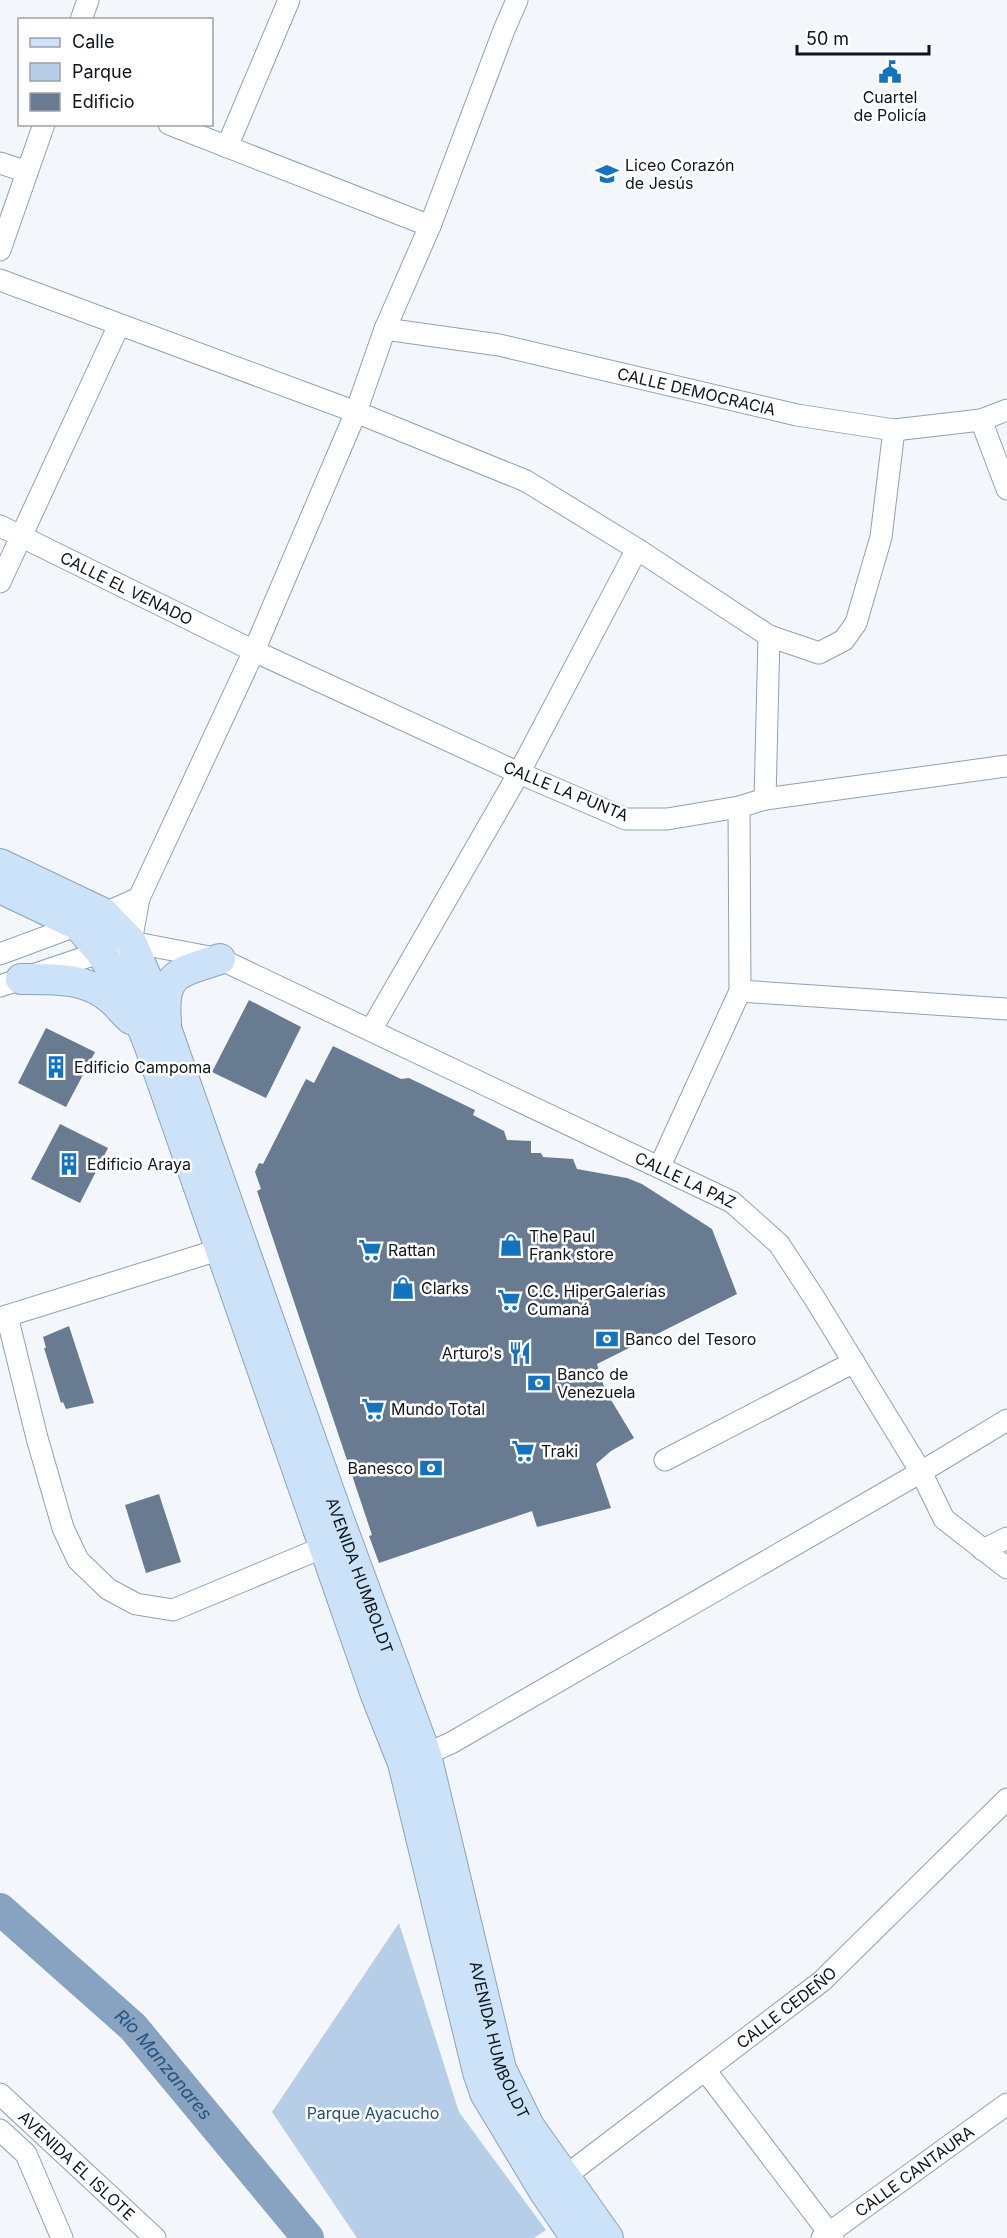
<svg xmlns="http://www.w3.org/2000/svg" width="1007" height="2238" viewBox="0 0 1007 2238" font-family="Inter,sans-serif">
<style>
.green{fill:#b6cee7}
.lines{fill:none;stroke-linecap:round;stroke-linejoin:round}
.river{stroke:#87a3c1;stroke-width:32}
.building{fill:#687b90}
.minor-casing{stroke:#8da2b8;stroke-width:23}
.secondary-casing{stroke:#8da2b8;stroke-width:32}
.minor{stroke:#fff;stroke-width:21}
.secondary{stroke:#cce2f8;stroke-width:30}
.labels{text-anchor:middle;stroke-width:5;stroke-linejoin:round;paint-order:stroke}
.poi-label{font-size:16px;fill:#0e151d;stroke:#fff;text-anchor:start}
.street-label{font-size:16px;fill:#0e151d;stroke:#fff}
.park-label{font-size:16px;fill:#244f78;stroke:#fff}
.water-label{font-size:18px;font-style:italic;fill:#28537c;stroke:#fff}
</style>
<rect width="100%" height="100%" fill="#f3f7fc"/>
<path class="green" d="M399,1923l60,189 87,118 -12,8h-177l-85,-126z"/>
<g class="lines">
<path class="river" id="s1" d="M0,1909l133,118 175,211"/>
</g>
<path class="building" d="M249,1000l52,27 -35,71 -54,-26z
M46,1028l49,24 -29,55 -48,-24z
M333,1046l68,33 8,-1 66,32 -2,5 31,16 3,9 24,1v12h10l2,4 30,2 4,10 50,9 15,6 70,45 25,65 -140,70 8,26 29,48 -23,13 -15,13 15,44 -74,19 -5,-16 -153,52 -10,-27 3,-1 -115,-344 4,-2 -6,-17 4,-9 4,1 43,-85 8,4z
M60,1124l48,24 -28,55 -49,-24z
M69,1326l25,77 -28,6 -3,-7 -2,1 -17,-55h2l-3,-11z
M159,1494l22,68 -35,11 -21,-68z"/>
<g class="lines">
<g class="minor-casing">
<g id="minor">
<path d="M81,20l7,-20"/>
<path d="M169,124l261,102"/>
<path d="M227,147l62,-147"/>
<path d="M0,163l27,9"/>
<path d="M0,250l44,-126"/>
<path d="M0,280l356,132 170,69 111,68 132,87 50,17 25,-13 12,-17 25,-86 13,-107"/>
<path id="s2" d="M385,329l114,16 298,70 97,15 87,-10 26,-10"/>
<path d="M981,420l26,69"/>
<path id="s3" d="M0,526l254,125 265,122 107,46h41l72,-12 26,-8 242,-33"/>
<path d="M0,582l119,-257"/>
<path d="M765,799l4,-163"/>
<path d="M131,942l8,-44 115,-247 102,-239 29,-83 45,-103 74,-196 13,-30"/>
<path d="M0,954l78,-29 61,-27"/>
<path id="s4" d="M0,986l131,-44 89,17 512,243 47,42 36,55 106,173 23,47 63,49"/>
<path d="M740,991l267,18"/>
<path d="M371,1030l148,-257 118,-224"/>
<path d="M660,1166l80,-175 -1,-184"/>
<path d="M7,1316l30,122 26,90 15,32 30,29 28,15 37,6 151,-63"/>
<path d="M0,1318l234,-73"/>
<path d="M665,1460l189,-98"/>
<path d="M983,1550l24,-12"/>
<path d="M415,1759l36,-16 470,-271 86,-52"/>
<path d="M705,2070l128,168"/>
<path id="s5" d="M0,2094l155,144"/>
<path d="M0,2130l26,24 36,84"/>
<path id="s6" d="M555,2184l267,-203 185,-182"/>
<path id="s7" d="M822,2238l185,-134"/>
</g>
</g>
<g class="secondary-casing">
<g id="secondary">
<path id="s8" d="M0,864l103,49 28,29 24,55 183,520 88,238 75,314 28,57 79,112"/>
<path d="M0,888l78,37 22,26 32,51 17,42 227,651 27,68 75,309 7,21 59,98 32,47"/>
<path d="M21,979c31,0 65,-2 90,20 7,6 13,14 20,20"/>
<path d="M166,1022c-4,-50 12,-49 54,-63"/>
</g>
</g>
<use href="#minor" class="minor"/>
<use href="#secondary" class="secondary"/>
</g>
<defs>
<g id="civic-bare" transform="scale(1.8)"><path d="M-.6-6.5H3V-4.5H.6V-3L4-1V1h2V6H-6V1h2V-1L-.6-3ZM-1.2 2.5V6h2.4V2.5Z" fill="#1473bf" stroke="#fff" stroke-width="2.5" paint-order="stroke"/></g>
<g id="school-bare" transform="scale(1.8)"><path d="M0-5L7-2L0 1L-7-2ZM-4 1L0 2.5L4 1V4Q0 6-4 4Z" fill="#1473bf" stroke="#fff" stroke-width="2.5" paint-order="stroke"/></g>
<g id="building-bare" transform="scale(1.8)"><path d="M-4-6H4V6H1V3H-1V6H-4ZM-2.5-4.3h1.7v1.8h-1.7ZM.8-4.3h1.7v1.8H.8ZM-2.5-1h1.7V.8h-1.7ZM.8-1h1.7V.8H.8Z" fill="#1473bf" stroke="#fff" stroke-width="2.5" paint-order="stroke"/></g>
<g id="shop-bare" transform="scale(1.8)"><path d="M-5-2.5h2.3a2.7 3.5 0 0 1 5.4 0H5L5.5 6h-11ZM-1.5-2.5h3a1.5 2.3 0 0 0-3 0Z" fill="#1473bf" stroke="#fff" stroke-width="2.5" paint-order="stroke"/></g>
<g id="supermarket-bare" transform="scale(1.8)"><path d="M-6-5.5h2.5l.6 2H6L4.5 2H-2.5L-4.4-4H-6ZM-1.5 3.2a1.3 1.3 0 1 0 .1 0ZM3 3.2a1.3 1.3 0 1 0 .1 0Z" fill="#1473bf" stroke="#fff" stroke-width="2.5" paint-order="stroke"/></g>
<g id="bank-bare" transform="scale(1.8)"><path d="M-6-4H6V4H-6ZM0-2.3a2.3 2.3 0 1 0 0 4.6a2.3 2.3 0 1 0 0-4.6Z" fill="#1473bf" stroke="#fff" stroke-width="2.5" paint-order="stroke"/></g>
<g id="restaurant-bare" transform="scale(1.8)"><path d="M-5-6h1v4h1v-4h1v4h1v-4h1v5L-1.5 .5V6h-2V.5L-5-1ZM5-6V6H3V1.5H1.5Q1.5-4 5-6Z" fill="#1473bf" stroke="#fff" stroke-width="2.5" paint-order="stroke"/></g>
</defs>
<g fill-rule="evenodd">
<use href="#civic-bare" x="890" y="72"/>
<use href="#school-bare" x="607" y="174"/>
<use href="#building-bare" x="56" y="1067"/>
<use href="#building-bare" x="69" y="1164"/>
<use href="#shop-bare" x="511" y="1245"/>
<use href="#supermarket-bare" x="370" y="1250"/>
<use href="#shop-bare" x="403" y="1288"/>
<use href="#supermarket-bare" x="509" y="1300"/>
<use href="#bank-bare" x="607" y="1339"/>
<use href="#restaurant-bare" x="520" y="1353"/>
<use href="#bank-bare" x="539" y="1383"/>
<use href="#supermarket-bare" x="373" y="1409"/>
<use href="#supermarket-bare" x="523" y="1451"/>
<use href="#bank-bare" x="431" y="1468"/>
</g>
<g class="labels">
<g class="poi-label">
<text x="890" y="103" text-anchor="middle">Cuartel<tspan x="890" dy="18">de Policía</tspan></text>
<text x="625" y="171">Liceo Corazón<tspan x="625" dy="18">de Jesús</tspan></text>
<text x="74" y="1073">Edificio Campoma</text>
<text x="87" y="1170">Edificio Araya</text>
<text x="529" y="1242">The Paul<tspan x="529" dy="18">Frank store</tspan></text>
<text x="388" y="1256">Rattan</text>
<text x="421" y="1294">Clarks</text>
<text x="527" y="1297">C.C. HiperGalerías<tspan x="527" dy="18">Cumaná</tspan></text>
<text x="625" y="1345">Banco del Tesoro</text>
<text x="502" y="1359" text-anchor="end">Arturo's</text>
<text x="557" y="1380">Banco de<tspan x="557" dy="18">Venezuela</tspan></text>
<text x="391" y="1415">Mundo Total</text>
<text x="541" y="1457">Traki</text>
<text x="413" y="1474" text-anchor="end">Banesco</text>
</g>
<g class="street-label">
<text dy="6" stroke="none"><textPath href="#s2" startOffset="318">CALLE DEMOCRACIA</textPath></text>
<text dy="6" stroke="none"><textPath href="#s3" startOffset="141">CALLE EL VENADO</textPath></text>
<text transform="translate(566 791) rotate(22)" y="6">CALLE LA PUNTA</text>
<text dy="6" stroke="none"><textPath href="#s4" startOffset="744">CALLE LA PAZ</textPath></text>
<text dy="6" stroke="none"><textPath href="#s8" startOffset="828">AVENIDA HUMBOLDT</textPath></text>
<text dy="6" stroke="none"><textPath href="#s6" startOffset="291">CALLE CEDEÑO</textPath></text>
<text dy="6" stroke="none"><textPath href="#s8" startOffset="1314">AVENIDA HUMBOLDT</textPath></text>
<text dy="6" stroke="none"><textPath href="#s5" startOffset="105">AVENIDA EL ISLOTE</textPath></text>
<text dy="6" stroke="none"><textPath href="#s7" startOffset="114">CALLE CANTAURA</textPath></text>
</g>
<g class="park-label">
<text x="373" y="2119">Parque Ayacucho</text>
</g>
<g class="water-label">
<text dy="6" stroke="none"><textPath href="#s1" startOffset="226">Río Manzanares</textPath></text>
</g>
</g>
<rect x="18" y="18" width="195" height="108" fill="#ffffff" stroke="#9fa1a5" stroke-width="1.5"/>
<rect x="30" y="38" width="30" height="9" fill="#cce2f8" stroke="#9fa1a5" stroke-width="1.5"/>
<text x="72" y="48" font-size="18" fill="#0e151d">Calle</text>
<rect x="30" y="63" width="30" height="18" fill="#b6cee7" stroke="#9fa1a5" stroke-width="1.5"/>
<text x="72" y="78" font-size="18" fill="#0e151d">Parque</text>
<rect x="30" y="93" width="30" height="18" fill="#687b90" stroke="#9fa1a5" stroke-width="1.5"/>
<text x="72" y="108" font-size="18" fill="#0e151d">Edificio</text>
<path d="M797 45v9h132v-9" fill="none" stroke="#0e151d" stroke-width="3"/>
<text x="806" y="45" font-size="18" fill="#0e151d" stroke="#ffffff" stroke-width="4.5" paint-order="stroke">50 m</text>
</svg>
